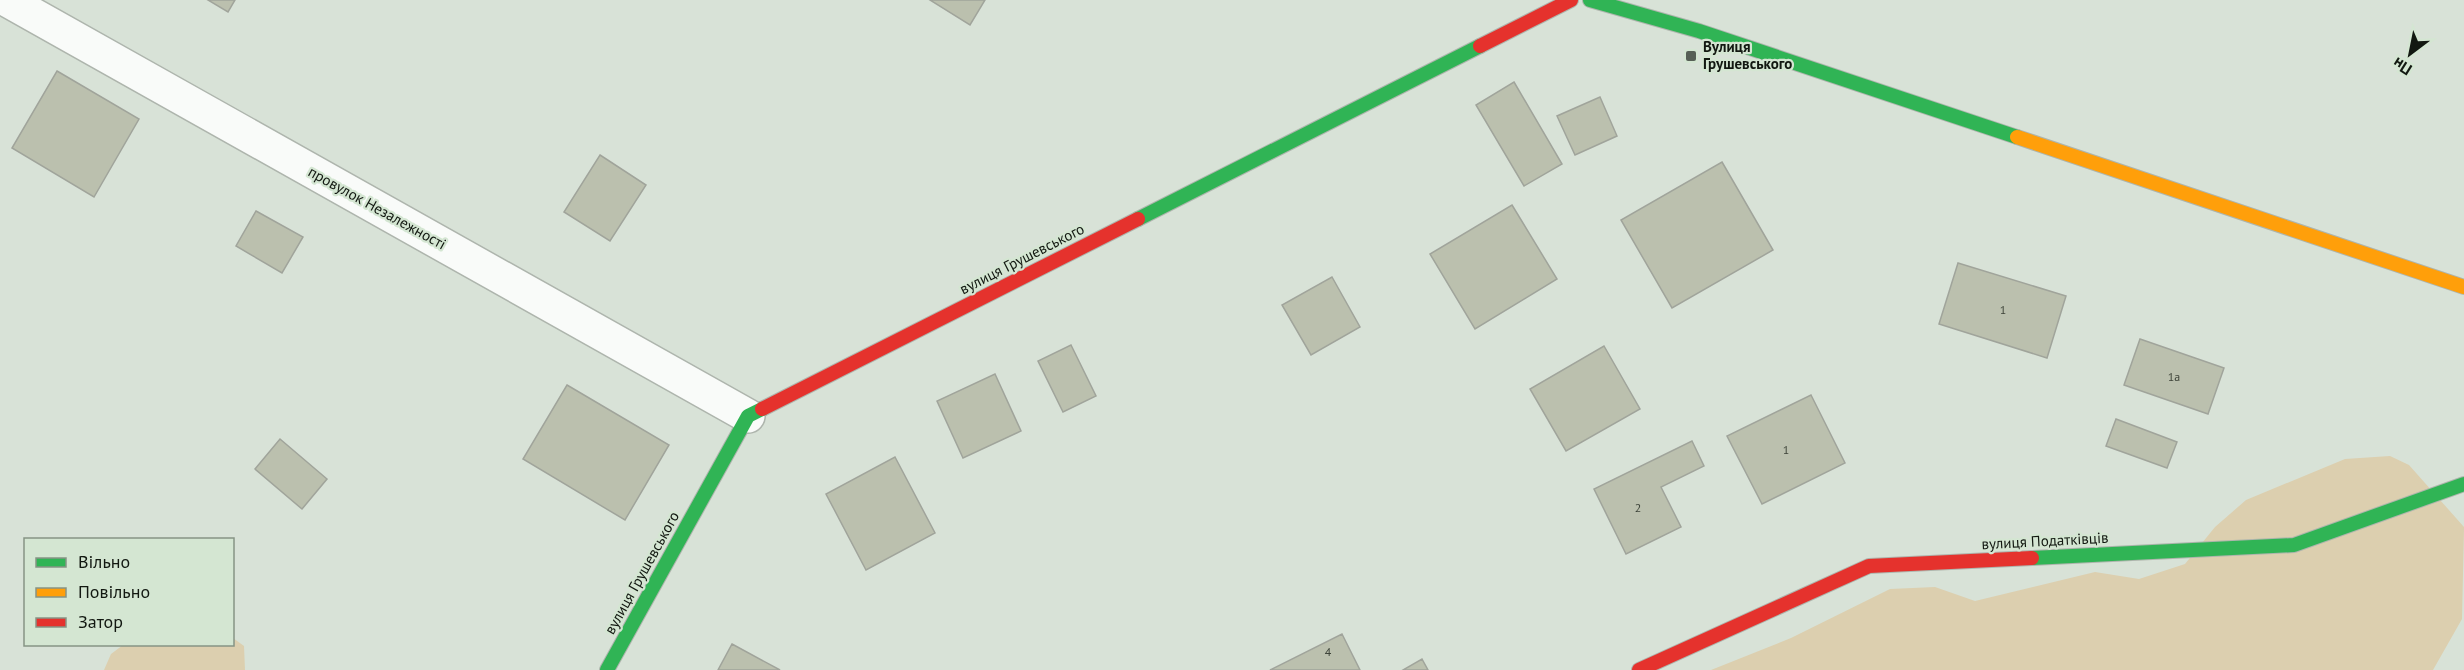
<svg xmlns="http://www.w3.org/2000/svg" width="2464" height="670" viewBox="0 0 2464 670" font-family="'PT Sans',sans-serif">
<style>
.green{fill:#dccfaf}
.building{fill:#bbc0ae;stroke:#a0a49b;stroke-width:1.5}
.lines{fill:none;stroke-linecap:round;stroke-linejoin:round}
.street-casing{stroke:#aeb5ad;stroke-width:36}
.fast-casing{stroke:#aeb5ad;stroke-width:16}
.slow-casing{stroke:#aeb5ad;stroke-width:16}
.jam-casing{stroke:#aeb5ad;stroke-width:16}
.street{stroke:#f9fbf9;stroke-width:33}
.fast{stroke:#30b455;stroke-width:14}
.slow{stroke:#ff9f0a;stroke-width:14}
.jam{stroke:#e5322d;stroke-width:14}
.poi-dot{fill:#575f56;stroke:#d4e6d2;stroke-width:2}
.labels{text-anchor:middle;stroke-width:4.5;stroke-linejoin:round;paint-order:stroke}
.number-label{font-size:12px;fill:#3c4238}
.poi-label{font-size:15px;font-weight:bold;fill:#121811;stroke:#d4e6d2;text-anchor:start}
.street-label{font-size:15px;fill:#121811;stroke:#d4e6d2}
</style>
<rect width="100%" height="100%" fill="#d8e2d7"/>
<path class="green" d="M2390,456l19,9 55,62 -2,92 -29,51h-722l80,-32 99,-49 45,-2 40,14 120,-29 44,7 46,-15 30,-37 31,-27 99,-41z
M233,638l11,8 1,24h-141l7,-16 12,-9 109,-1z"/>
<path class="building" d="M208,0h27l-7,12z
M930,0h55l-15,25z
M57,71l82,48 -45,78 -82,-49z
M1514,82l48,82 -38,22 -48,-81z
M1600,97l17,39 -42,19 -18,-39z
M600,155l46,30 -36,56 -46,-29z
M1722,162l51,88 -101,58 -51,-88z
M1512,205l45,74 -82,50 -45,-75z
M256,211l47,26 -21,36 -46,-27z
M1958,263l108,33 -19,62 -108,-34z
M1332,277l28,50 -49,28 -29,-50z
M2140,339l84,29 -16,46 -84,-29z
M1071,345l25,51 -33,16 -25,-51z
M1604,346l36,63 -74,42 -36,-62z
M995,374l26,57 -58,27 -26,-57z
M567,385l102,60 -44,75 -102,-61z
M1811,395l34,68 -83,41 -35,-68z
M2116,419l61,23 -10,26 -61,-22z
M280,439l47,40 -25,30 -47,-40z
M1692,441l12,25 -43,21 20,40 -55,27 -32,-65z
M895,457l40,76 -69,37 -40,-76z
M1342,634l18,36h-90z
M732,644l48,26h-62z
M1422,659l6,11h-25z"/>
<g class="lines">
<g class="street-casing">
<path id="street" d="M7,0l741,416"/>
</g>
<g class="fast-casing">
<path id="fast" d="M1590,0l109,31 318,106
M1138,219l342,-173
M2032,558l262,-13 170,-61
M607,670l141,-254 14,-7"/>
</g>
<g class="slow-casing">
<path id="slow" d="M2017,137l447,150"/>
</g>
<g class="jam-casing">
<path id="jam" d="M1480,46l91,-46
M762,409l376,-190
M1639,670l230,-104 163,-8"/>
</g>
<use href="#street" class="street"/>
<use href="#fast" class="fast"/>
<use href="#slow" class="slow"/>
<use href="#jam" class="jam"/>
</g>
<rect class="poi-dot" x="1685" y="50" width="12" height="12" rx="3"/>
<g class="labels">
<g class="number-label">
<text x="2003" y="314">1</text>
<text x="2174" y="381">1а</text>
<text x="1786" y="454">1</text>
<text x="1638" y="512">2</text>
<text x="1328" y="656">4</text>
</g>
<g class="poi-label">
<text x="1703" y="52">Вулиця<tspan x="1703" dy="17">Грушевського</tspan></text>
</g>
<g class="street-label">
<text transform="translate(377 208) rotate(29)" y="5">провулок Незалежності</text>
<text transform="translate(1022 259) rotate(-27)" y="5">вулиця Грушевського</text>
<text transform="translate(2045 541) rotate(-3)" y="5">вулиця Податківців</text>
<text transform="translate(642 573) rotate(-61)" y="5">вулиця Грушевського</text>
</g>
</g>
<rect x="24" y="538" width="210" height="108" fill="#d4e6d2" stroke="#869485" stroke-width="1.5"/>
<rect x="36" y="558" width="30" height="9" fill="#30b455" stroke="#869485" stroke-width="1.5"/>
<text x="78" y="568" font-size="18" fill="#121811">Вільно</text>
<rect x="36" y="588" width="30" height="9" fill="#ff9f0a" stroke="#869485" stroke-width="1.5"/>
<text x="78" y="598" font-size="18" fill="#121811">Повільно</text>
<rect x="36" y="618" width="30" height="9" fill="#e5322d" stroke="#869485" stroke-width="1.5"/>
<text x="78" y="628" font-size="18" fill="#121811">Затор</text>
<g transform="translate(2410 54) rotate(212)" stroke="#d4e6d2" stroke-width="4.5" paint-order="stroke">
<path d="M0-4.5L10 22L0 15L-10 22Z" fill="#121811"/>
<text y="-9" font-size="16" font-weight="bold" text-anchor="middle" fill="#121811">Пн</text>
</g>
</svg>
